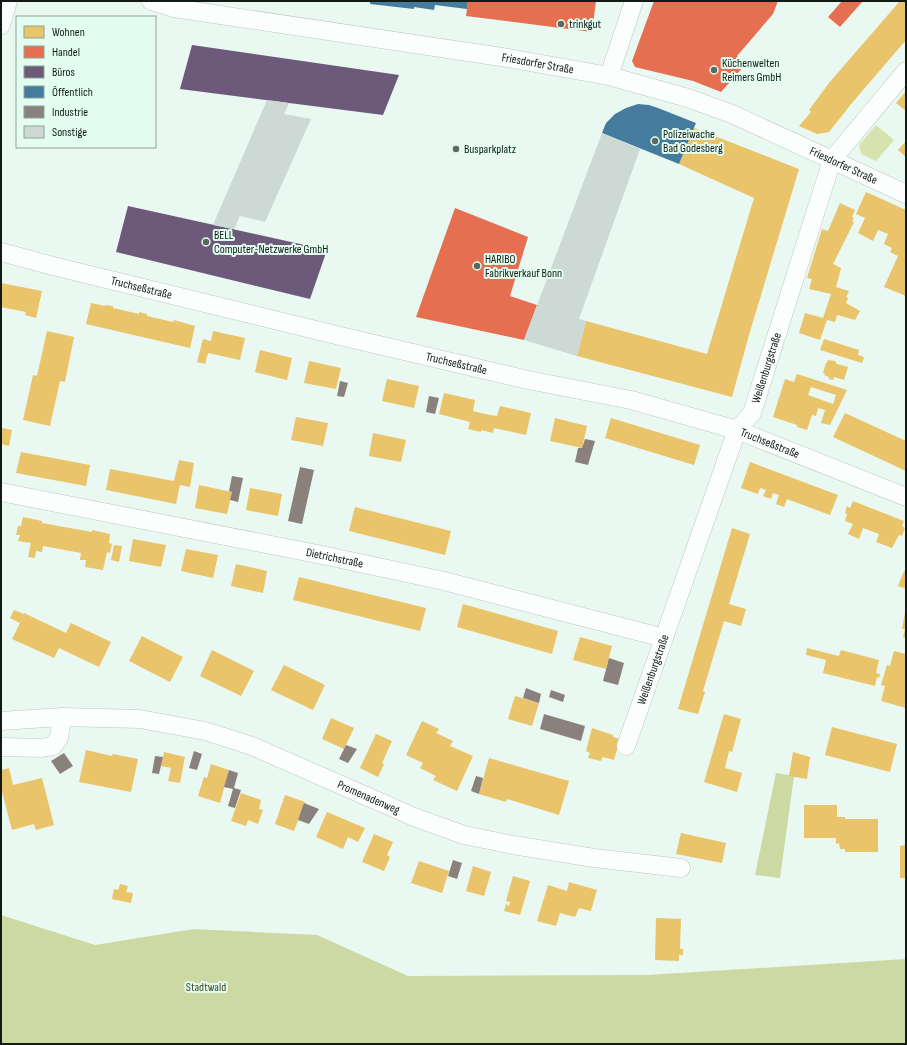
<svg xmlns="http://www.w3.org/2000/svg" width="907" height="1045" viewBox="0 0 907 1045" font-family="'Sofia Sans Condensed',sans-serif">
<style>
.green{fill:#d6e3af}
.forest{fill:#ccd9a2}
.homes{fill:#e9c46a;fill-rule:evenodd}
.shops{fill:#e76f51}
.offices{fill:#6d597a}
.public{fill:#457b9d}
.industry{fill:#8a817c}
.building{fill:#ccd9d4}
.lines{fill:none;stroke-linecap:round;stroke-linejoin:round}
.minor-casing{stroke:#bcc8c1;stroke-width:19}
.minor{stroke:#fcfefd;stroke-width:18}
.poi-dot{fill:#5d6862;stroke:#e3fef0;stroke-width:1.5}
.labels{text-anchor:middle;stroke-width:4;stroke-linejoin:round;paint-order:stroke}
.poi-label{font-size:12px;fill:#111a15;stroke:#e3fef0;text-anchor:start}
.street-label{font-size:12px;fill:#111a15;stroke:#e3fef0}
.park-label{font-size:12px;fill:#41461f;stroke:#e3fef0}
</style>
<rect width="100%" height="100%" fill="#e9f8f0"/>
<path class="green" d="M876,125l18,15 -18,21 -15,-7 -2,-9z"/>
<path class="forest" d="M776,773l18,3 -14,102 -25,-3z
M1,915l94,30 99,-16 123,6 91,41 239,-1 259,-16v85h-905z"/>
<path class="homes" d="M900,1h6v39l-54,63 -23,29 -12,2 -18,-8 12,-14 -2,-2 20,-27z
M906,91v20l-10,-8z
M694,128l105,41 -50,166 -17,62 -155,-41 9,-35 121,33 47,-156 -75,-34z
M906,141v16l-8,-7z
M866,192l40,18v86l-22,-9 14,-31 -8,-4 2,-4 -8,-4 4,-10 -10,-4 -5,11 -15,-8 7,-15 -9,-4z
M840,203l15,7 -3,7 2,1 -2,3 2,1 -21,42 8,4 -5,19 13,4 -3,6 2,1 -2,5 14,8 -5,9 -18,-5 -2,7 -8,-2 -7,20 -21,-7 6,-20 18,5 8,-24 -22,-5 3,-10 -5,-1 15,-49 6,2z
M1,283l41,8 -6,27 -11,-3 1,-3 -25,-5z
M91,303l14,3v-1l8,1v2l26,6v-2l8,2v2l26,6 1,-2 21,6 -5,22 -104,-24z
M47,331l27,6 -9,45 -5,-1 -10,45 -27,-6 10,-45 4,1z
M213,331l32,7 -5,22 -32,-7 -3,11 -8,-2 6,-23 8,2z
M824,339l35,11 -1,5 6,2 -2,6 -42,-13z
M260,350l32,8 -5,22 -32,-8z
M828,360l7,1 2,3 11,3 -4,13 -10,-3 -1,3 -4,-1v-2l-5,-2 1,-2h-2l3,-10h1z
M309,361l32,7 -5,21 -32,-6z
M797,374l50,16 -17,35 -9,-2 4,-13 -7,-2 -2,8 -4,-1 -5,15 -10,-3v-2l-24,-8 12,-38 9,3zM811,387l25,8 -3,9 -25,-9z
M387,379l32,7 -5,22 -32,-7z
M444,393l31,7 -2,11 12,3 12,2 3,-10 31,7 -5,22 -32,-7 -1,5 -12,-3v2l-13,-3 2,-7 -31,-8z
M845,413l61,28v30l-73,-34z
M296,417l32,6 -5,23 -32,-6z
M555,418l32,8 -5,22 -32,-7z
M611,418l89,27 -6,20 -89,-27z
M2,428l10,2 -3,16 -8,-2z
M373,433l33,7 -5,22 -32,-6z
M21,452l69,13 -4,21 -70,-13z
M179,460l15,3 -4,24 -10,-2 -4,19 -70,-14 4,-21 64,12z
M750,462l88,33 -8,20 -43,-16 -3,8 -8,-3 3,-9 -6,-2 -2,6 -8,-3 3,-6 -6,-2 -2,6 -17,-6z
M199,485l33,7 -5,22 -32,-6z
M250,488l32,6 -4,22 -32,-6z
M853,501l51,20 -2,5 3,2 -3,8 -3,-1 -7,13 -16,-6 3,-8 -16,-6 -4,11 -11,-5 5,-10 -8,-3 2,-7 -2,-1 2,-7 3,2z
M355,507l96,24 -6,24 -96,-24z
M23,517l19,4v2l50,9v-2l18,4 -1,9 3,1 -2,9 -3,-1 -4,18 -18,-3 1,-7h-6l1,-7 -38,-7 -1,6 -6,-1 -1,7 -7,-1 3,-14 -13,-2 2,-6h-4l2,-9h3z
M732,528l18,6 -21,70 17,5 -5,17 -17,-5 -21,70 2,1 -7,22 -20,-5z
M133,539l33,6 -5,22 -32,-6z
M114,545l8,1 -3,16 -8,-2z
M186,549l32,6 -5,23 -32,-7z
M236,564l31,7 -4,22 -32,-7z
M904,571l2,1v17l-8,-3z
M299,577l127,31 -6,23 -127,-31z
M463,604l95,27 -6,23 -95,-27z
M14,610l10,4v-1l42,20 5,-10 40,19 -12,25 -40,-19 -5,10 -42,-19 8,-16 -10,-5z
M905,613h1v25l-3,-1 2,-8h-3z
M142,636l41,21 -13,25 -41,-21z
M580,637l32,9 -6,23 -33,-9z
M807,648l32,8 2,-6 38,10 -3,13 4,1 -1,4 -2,-1 -2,9 -52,-13 3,-13 -20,-5z
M212,650l42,21 -13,25 -41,-20z
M894,651l12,3v54l-25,-7 4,-15 -4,-1 6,-20 3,1z
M284,665l41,20 -12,25 -42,-20z
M515,696l24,7 -7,23 -24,-7z
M724,714l17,5 -9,33 -3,-1 -4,17 17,5 -5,19 -33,-10z
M331,718l23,10 -10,21 -22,-10z
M422,721l17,8 -3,4 17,8 -3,5 23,10 -16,35 -24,-11 3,-4 -16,-8 3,-5 -17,-8z
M832,727l65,17 -7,28 -65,-17z
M592,728l21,7v2l7,2 -6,21 -11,-3 -2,4 -13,-3 2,-5 -4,-2z
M376,734l16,7 -10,22 2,1 -6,13 -18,-9z
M86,750l26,6 1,-2 25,5 -7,33 -52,-10z
M164,752l21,5 -5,26 -12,-2 3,-13 -10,-2z
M793,752l17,5 -3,22 -18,-3z
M489,758l80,23 -10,34 -52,-16 -1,3 -27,-8z
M211,764l18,6 -9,33 -22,-7 6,-19 3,1z
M9,768l4,17 29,-7 12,47 -18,5 -2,-6 -22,6 -11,-42v-18z
M241,793l20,7 -2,9 4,1 -5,14 -10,-4 -2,6 -15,-5z
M285,795l20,7 -11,29 -19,-7z
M804,805h33v12h8v2h33v33h-33v-3h-5l-1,-6 -3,1v-6h-32z
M327,812l38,16 -7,14 -10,-5 -5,12 -27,-12z
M681,833l45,10 -4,20 -46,-9z
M374,834l19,8 -6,13 3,2 -6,14 -22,-9z
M906,845v33h-6v-32z
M419,861l30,10 -7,22 -31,-10z
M473,866l18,6 -7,24 -18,-5z
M513,876l17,5 -10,34 -16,-4 2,-7 3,2 1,-4 -4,-1z
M569,882l28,8 -6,21 -12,-3 -4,9 -15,-4 -4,13 -19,-5 11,-36 19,6z
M120,884l8,2 -2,6 7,1 -2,10 -19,-4 2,-10 4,1z
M656,918l25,1 -1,30h3v6h-4v6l-24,-1z"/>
<path class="shops" d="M468,1h128l-4,31 -126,-16z
M654,1h124l-5,13 -36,42 8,9 -24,27 -28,-11 -58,-14 -3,-6z
M842,1h21l-23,26 -12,-10z
M455,208l73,29 -18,59 27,9 -13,35 -108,-23z"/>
<path class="offices" d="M192,45l207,30 -16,40 -203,-26z
M128,206l199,44 -17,49 -194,-47z"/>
<path class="public" d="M370,1h98l-1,8 -32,-4 -1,5 -20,-3v2l-44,-5z
M638,104l11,1 9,3 38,15 -17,41 -77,-31 4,-10 9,-9 11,-6z"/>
<path class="industry" d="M340,381l8,2 -4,14 -7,-1z
M429,396l10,2 -4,16 -9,-2z
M585,439l10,2 -7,24 -13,-3 3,-14h4z
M300,467l14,3 -12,54 -14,-3z
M232,476l11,2 -5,24 -8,-2 2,-8 -3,-1z
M609,658l15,5 -6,22 -15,-4z
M526,688l15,6 -2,9 -16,-5z
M551,690l14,5 -2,7 -14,-5z
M544,714l41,12 -4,15 -41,-12z
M346,745l11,4 -9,14 -9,-4z
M194,751l8,3 -5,16 -8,-2z
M64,753l9,13 -13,8 -9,-13z
M155,756l8,1 -4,17 -7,-1z
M229,770l9,3 -4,15 7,2 -6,18 -7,-2 5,-17 -9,-2z
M476,776l7,2 -4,16 -8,-3z
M304,803l15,6 -10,15 -11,-4z
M453,860l9,3 -5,16 -9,-3z"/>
<path class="building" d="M267,100l22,3 -5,11 27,5 -46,103 -25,-6 -6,13 -21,-4z
M602,133l38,16 -61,170 7,2 -9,35 -53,-16z"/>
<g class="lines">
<g class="minor-casing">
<g id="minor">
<path id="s1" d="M151,1l23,7 334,50 101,18 79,22 44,16 174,80"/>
<path d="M1,25l7,-24"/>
<path d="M609,76l25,-75"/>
<path id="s2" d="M1,252l52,14 283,69 192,45 103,20 106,30 169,67"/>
<path id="s3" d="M1,492l321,63 122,26 220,57"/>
<path id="s4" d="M1,721l61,-4 78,2 65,12 47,15 162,71 50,18 49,10 81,13 87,10"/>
<path id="s5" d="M626,746l111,-316 15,-17 80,-253 74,-89"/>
<path d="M1,747l41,1 11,-2 6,-8 3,-21"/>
</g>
</g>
<use href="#minor" class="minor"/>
</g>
<g class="poi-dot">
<circle cx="561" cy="24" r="4"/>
<circle cx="714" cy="70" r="4"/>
<circle cx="655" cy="141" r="4"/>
<circle cx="456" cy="149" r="4"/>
<circle cx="206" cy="242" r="4"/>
<circle cx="477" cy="266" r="4"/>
</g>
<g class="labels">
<g class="poi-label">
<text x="569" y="28">trinkgut</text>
<text x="722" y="67">Küchenwelten<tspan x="722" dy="14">Reimers GmbH</tspan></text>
<text x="663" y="138">Polizeiwache<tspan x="663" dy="14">Bad Godesberg</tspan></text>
<text x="464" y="153">Busparkplatz</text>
<text x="214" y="239">BELL<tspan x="214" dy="14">Computer-Netzwerke GmbH</tspan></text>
<text x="485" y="263">HARIBO<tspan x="485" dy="14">Fabrikverkauf Bonn</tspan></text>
</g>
<g class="street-label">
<text dy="4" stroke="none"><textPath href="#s1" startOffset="392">Friesdorfer Straße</textPath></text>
<text dy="4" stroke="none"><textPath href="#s1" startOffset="716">Friesdorfer Straße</textPath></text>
<text dy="4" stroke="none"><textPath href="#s2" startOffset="145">Truchseßstraße</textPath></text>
<text dy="4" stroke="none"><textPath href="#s2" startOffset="469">Truchseßstraße</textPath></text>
<text dy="4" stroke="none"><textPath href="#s5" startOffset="405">Weißenburgstraße</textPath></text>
<text dy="4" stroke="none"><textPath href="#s2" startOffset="793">Truchseßstraße</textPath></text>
<text dy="4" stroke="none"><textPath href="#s3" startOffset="340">Dietrichstraße</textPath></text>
<text dy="4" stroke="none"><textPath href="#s5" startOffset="81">Weißenburgstraße</textPath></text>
<text dy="4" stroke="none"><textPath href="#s4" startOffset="382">Promenadenweg</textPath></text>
</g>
<g class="park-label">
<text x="206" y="991">Stadtwald</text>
</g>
</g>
<rect width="907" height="1045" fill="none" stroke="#111a15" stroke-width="4"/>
<rect x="16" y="16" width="140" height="132" fill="#e3fef0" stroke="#8fa398"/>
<rect x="24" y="26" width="20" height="12" fill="#e9c46a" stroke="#8fa398"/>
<text x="52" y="36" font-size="12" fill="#111a15">Wohnen</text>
<rect x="24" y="46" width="20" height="12" fill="#e76f51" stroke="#8fa398"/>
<text x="52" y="56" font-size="12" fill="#111a15">Handel</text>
<rect x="24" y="66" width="20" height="12" fill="#6d597a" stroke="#8fa398"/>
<text x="52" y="76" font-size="12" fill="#111a15">Büros</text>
<rect x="24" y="86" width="20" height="12" fill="#457b9d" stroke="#8fa398"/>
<text x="52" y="96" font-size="12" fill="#111a15">Öffentlich</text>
<rect x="24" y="106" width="20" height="12" fill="#8a817c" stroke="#8fa398"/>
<text x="52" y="116" font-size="12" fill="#111a15">Industrie</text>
<rect x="24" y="126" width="20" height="12" fill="#ccd9d4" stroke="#8fa398"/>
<text x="52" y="136" font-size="12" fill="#111a15">Sonstige</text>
</svg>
